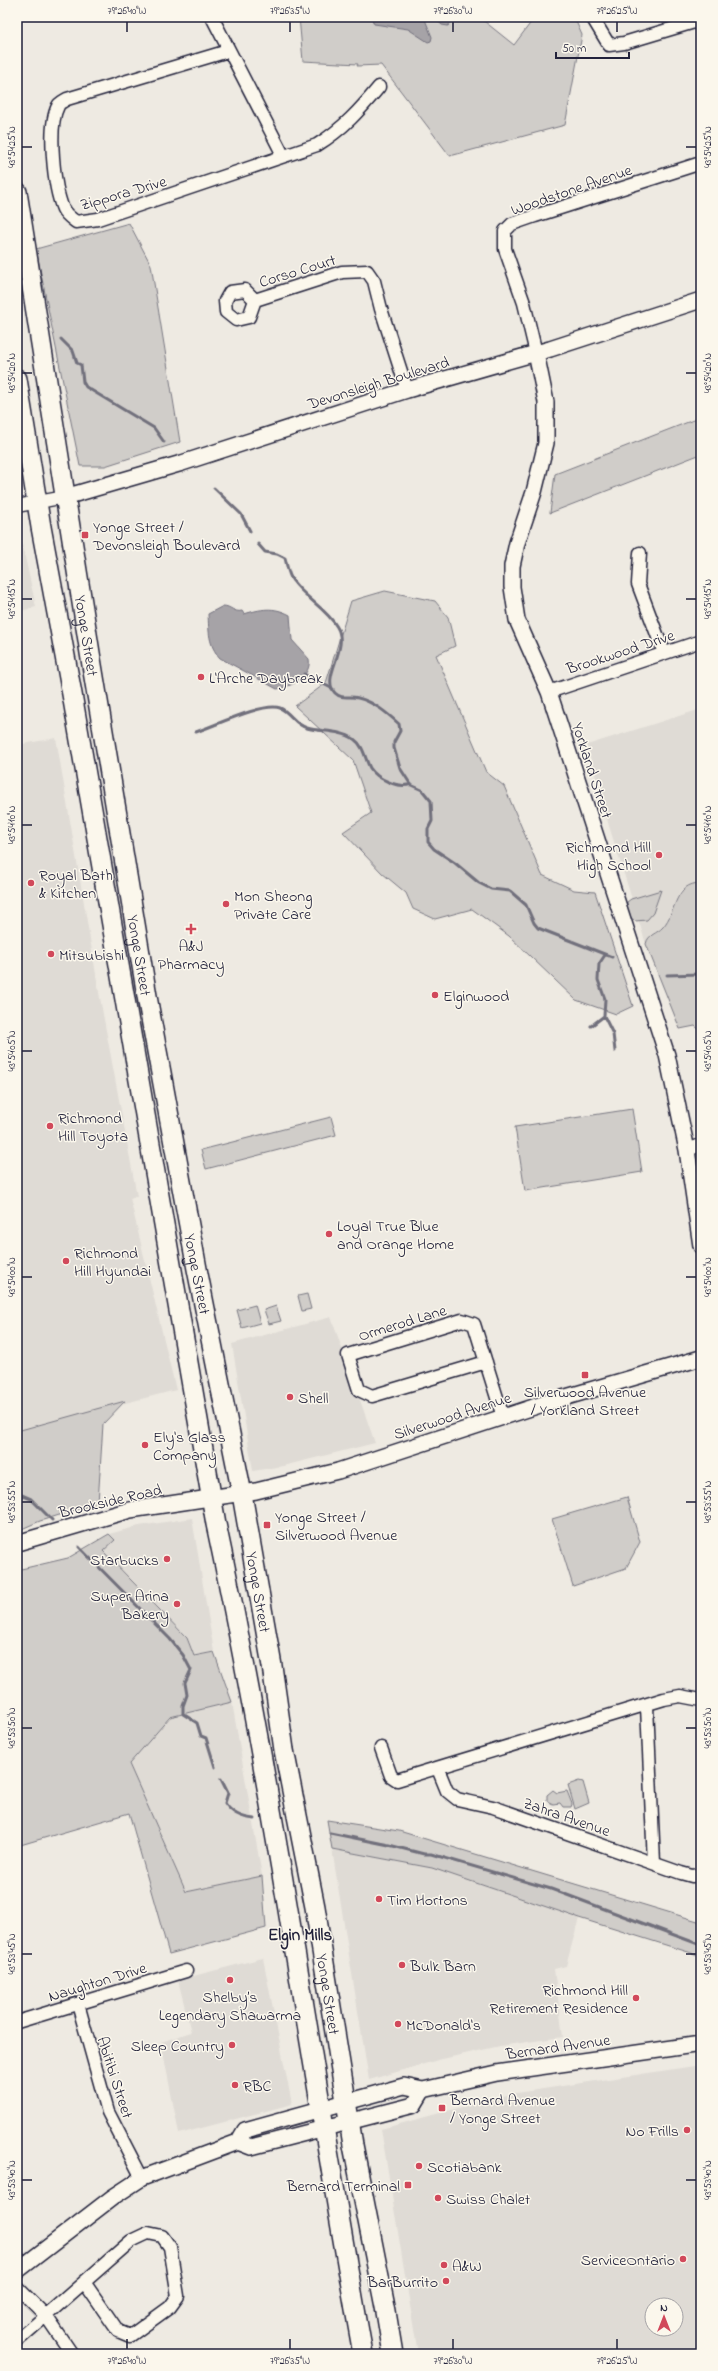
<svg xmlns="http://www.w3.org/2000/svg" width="718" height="2371" viewBox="0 0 718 2371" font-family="'Indie Flower',sans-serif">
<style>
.built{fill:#dfdbd5;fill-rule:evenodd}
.green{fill:#d0cdc9;stroke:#797882}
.water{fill:#a6a3a7;stroke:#716f7c}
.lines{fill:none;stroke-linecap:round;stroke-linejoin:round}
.stream{stroke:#716f7c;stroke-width:3}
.minor-casing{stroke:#22223b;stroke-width:15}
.tertiary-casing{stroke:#22223b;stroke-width:18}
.primary-casing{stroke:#22223b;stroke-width:22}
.minor{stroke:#fbf7ec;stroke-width:12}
.tertiary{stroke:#fbf7ec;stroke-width:15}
.primary{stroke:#fbf7ec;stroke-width:19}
.ticks{fill:none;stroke:#22223b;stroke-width:1.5}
.poi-dot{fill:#d1495b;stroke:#fbf7ec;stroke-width:1.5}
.labels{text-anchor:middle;stroke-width:3;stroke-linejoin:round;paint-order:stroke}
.street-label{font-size:16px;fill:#22223b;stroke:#fbf7ec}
.poi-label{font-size:16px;fill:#22223b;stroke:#fbf7ec;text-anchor:start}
.neighbourhood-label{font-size:17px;font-weight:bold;fill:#22223b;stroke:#fbf7ec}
.neatline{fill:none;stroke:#22223b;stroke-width:1.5}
.ticks-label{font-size:10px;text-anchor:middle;fill:#22223b}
</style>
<rect width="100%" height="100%" fill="#eeeae2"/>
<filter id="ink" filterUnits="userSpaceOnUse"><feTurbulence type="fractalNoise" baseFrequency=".025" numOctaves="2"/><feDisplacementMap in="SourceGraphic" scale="8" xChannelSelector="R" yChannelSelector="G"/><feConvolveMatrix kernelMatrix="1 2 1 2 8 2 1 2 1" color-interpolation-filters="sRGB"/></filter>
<g filter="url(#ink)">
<path class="built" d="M17,521l19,86 -19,5z
M701,709v174l-10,1 -11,7 -14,32 -4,5 -11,7 -5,9 -37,-118 -22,-81z
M56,738l44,260 37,198 -7,2 46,192 -159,41v-686z
M331,1317l44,126 -92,23 -30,5 -21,-127z
M192,1518l22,134 -20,4 -7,-19 -84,-87 12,-10 -6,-6 30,-8z
M232,1702l30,174 -76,16 -57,-128 41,-47z
M332,1849l100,19 147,50 -13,48 -12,3 9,68 -63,9 -62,14 -69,20z
M263,1958l29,146 -113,30 -18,-92 30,-10 -13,-52z
M701,2065v289h-283l-37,-225 129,-35zM652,2305h24v24h-24z"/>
<path class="green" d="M299,17h180l35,28 21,-28h39l8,18 -17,90 -115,31 -69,-91 -24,1 1,-2 -55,-3z
M129,223l22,42 29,177 -75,24h-25l-44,-217z
M701,417v37l-151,59 5,-39z
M385,591l50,10 13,16 7,29 -19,9 50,117 18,14 38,89 32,15 21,2 38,114 -17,8 -40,-14 -67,-64 -37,-27 -37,10 -22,-10 -7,-16 -24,-20 -39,-41 28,-19 -18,-53 -58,-54 31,-23 25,-82z
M701,883v148l-6,-5 -15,3 -34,-85c2,-10 11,-10 17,-17 14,-16 11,-44 38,-44z
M661,890l-8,23 -6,7 -12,1 -7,-6 -1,-13 4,-3z
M632,1109l10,63 -117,19 -10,-64z
M331,1117l5,18 -130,34 -5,-19z
M307,1294l4,15 -9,2 -4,-15z
M255,1305l5,18 -18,5 -5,-18z
M276,1306l5,15 -12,3 -5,-14z
M125,1401l-22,23 -5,79 -58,18 -23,10v-100z
M627,1497l13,45 -14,26 -53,18 -21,-67z
M109,1534l6,6 -12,11 84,87 7,18 20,-4 18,50 -62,15 -41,47 57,128 76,-16 4,52 -97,26 -40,-141 -112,33v-276l51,-12z
M579,1781l4,1 6,21 -14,6 -7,-24z
M553,1790l4,3 10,-2 5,13 -1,3h-8l-3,-4 -7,1 -6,-3v-6z
M327,1820l72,11 302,91v34l-122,-38 -147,-50 -100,-19z"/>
<path class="water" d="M371,17h53l8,20 -1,4 -3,1 -20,-13 -34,-5z
M433,17h22l-7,9 -6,-1z
M223,606c8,0 11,7 19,5l2,3c17,-5 29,-8 46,1l2,25 17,19c3,17 -18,28 -32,30l-57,-31c-12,-13 -11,-27 -12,-44z"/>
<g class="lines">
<path class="stream" d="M61,339l12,12 4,12 4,2 2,17 3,5 68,41 10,14
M214,488l27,26 9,17
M258,544l7,8 12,2 8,4c2,7 3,17 8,23 12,17 34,28 44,46 13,22 -17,50 -2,66 7,7 15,2 23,5 16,4 29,15 41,26l1,7 -6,11v6l6,20 11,17 11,5 9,11 1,20 -4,8v13l6,7 21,14 24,20 12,6 19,2 16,14 8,18 4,5 74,29
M304,674l29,15
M196,732c18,-6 68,-30 84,-24 10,4 15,17 27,20 14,4 34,2 47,11 10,7 11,20 16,29 7,11 29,21 41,16
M605,955l-6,9 -1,16 7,19 -1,17 9,18 2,17
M667,975l34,-1
M591,1026l13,-10
M17,1493l14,6 21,21
M79,1547l91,92 13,16 8,15 -6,13 2,12 -4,11v8l14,9 4,13 5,2 9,29
M221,1779l7,14 -3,10c7,11 17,15 30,16
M330,1833l59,12 35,9h7l120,35 150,56"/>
<g class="minor-casing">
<path id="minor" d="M212,17l71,138
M592,17l17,28 15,-2 77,-23
M228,51l-161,48c-3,2 -8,4 -9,7 -11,21 -4,82 5,103 2,5 9,10 13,13l22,-3 219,-74c26,-16 43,-35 62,-58
M245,290l10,10 -6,17 -13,3 -10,-8 -1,-11 5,-9z
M255,300l87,-28 25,-1 7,10 7,28 26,81
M536,353l-12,-50 -19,-54v-18l7,-7 23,-8 166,-53
M17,506l48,-9
M640,553l-2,31 26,69
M549,692l152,-51
M687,1150l14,-5
M486,1362l-114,34 -13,-6 -11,-35 114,-35 12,4 29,93
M647,1706l7,157
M381,1748l10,28 6,4 267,-81 16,-3 21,4
M438,1769l9,22 10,8 36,8 188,66 11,3 9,-1
M78,2004l30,108 34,66
M17,2022l169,-51
M17,2287l29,29 26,38
M17,2341l114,-100 17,-8 14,3 8,11 8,49 -8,11 -40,29 -12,-5 -34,-49"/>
</g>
<g class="tertiary-casing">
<path id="tertiary" d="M536,353l10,49v41l-12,49 -17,51 -5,23v21l5,33 32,72 118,363 20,95 14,96
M65,497l117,-34 225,-73 143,-41 151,-49
M17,1543l113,-33 126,-19 82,-20 211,-69 152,-44
M238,2142l13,5 163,-42 9,-15
M17,2271l96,-74 29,-19 96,-36 7,-12 159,-44 19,4 74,-17 204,-29"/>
</g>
<g class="primary-casing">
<g id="primary">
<path id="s1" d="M17,192l73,461 58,349 49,267 45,225 30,172 12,84 31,157 38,238 33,167 7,42"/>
<path d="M17,379l24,148 31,167 144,830c59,275 97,554 147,830"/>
</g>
</g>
<use href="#minor" class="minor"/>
<use href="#tertiary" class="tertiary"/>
<use href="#primary" class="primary"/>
</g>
</g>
<path class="ticks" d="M127,22v10M290,22v10M453,22v10M617,22v10M22,147h10M686,147h10M22,373h10M686,373h10M22,599h10M686,599h10M22,825h10M686,825h10M22,1051h10M686,1051h10M22,1277h10M686,1277h10M22,1502h10M686,1502h10M22,1728h10M686,1728h10M22,1954h10M686,1954h10M22,2180h10M686,2180h10M127,2339v10M290,2339v10M453,2339v10M617,2339v10"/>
<g class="poi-dot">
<rect x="81" y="531" width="8" height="8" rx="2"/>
<circle cx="201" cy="677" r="4"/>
<circle cx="659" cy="855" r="4"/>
<circle cx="31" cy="883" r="4"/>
<circle cx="226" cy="904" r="4"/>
<path d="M189 923h4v4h4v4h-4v4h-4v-4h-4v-4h4z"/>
<circle cx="51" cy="954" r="4"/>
<circle cx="435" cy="995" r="4"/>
<circle cx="50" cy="1126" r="4"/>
<circle cx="329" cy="1234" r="4"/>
<circle cx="66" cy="1261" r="4"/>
<rect x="581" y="1371" width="8" height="8" rx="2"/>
<circle cx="290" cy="1397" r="4"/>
<circle cx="145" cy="1445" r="4"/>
<rect x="263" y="1521" width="8" height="8" rx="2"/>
<circle cx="167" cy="1559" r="4"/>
<circle cx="177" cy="1604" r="4"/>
<circle cx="379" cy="1899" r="4"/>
<circle cx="402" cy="1965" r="4"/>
<circle cx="230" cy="1980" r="4"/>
<circle cx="636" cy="1998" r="4"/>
<circle cx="398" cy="2024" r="4"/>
<circle cx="232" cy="2045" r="4"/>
<circle cx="235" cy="2085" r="4"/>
<rect x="438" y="2104" width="8" height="8" rx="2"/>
<circle cx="687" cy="2130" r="4"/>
<circle cx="419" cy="2166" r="4"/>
<rect x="404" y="2181" width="8" height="8" rx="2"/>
<circle cx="438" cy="2198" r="4"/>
<circle cx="683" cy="2259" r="4"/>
<circle cx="444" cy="2265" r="4"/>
<circle cx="446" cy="2281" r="4"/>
</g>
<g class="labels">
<g class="street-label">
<text transform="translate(571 189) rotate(-19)" y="6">Woodstone Avenue</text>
<text transform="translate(123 192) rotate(-16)" y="6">Zippora Drive</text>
<text transform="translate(297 270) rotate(-17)" y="6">Corso Court</text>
<text transform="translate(378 382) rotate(-17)" y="6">Devonsleigh Boulevard</text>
<text dy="6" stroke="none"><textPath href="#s1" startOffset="449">Yonge Street</textPath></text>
<text transform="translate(620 651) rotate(-18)" y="6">Brookwood Drive</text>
<text transform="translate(593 770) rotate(72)" y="6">Yorkland Street</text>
<text dy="6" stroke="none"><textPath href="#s1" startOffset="773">Yonge Street</textPath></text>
<text dy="6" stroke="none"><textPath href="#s1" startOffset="1097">Yonge Street</textPath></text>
<text transform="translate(402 1322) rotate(-17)" y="6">Ormerod Lane</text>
<text transform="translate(452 1415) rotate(-18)" y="6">Silverwood Avenue</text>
<text transform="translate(110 1500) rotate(-13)" y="6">Brookside Road</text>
<text dy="6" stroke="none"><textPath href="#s1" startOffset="1421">Yonge Street</textPath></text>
<text transform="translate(567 1816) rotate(19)" y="6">Zahra Avenue</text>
<text transform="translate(97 1981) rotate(-17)" y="6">Naughton Drive</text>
<text dy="6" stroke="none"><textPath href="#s1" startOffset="1829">Yonge Street</textPath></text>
<text transform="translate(558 2046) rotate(-8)" y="6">Bernard Avenue</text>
<text transform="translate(116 2077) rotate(72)" y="6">Abitibi Street</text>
</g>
<g class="poi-label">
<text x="93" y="532">Yonge Street /<tspan x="93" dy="18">Devonsleigh Boulevard</tspan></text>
<text x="209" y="683">L'Arche Daybreak</text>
<text x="651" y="852" text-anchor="end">Richmond Hill<tspan x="651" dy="18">High School</tspan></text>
<text x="39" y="880">Royal Bath<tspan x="39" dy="18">&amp; Kitchen</tspan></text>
<text x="234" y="901">Mon Sheong<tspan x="234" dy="18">Private Care</tspan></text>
<text x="191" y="951" text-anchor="middle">A&amp;J<tspan x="191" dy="18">Pharmacy</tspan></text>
<text x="59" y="960">Mitsubishi</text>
<text x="443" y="1001">Elginwood</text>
<text x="58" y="1123">Richmond<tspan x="58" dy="18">Hill Toyota</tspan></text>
<text x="337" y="1231">Loyal True Blue<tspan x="337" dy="18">and Orange Home</tspan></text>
<text x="74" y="1258">Richmond<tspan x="74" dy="18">Hill Hyundai</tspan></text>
<text x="585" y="1397" text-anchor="middle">Silverwood Avenue<tspan x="585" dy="18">/ Yorkland Street</tspan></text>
<text x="298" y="1403">Shell</text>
<text x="153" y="1442">Ely's Glass<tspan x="153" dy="18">Company</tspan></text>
<text x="275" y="1522">Yonge Street /<tspan x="275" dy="18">Silverwood Avenue</tspan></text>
<text x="159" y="1565" text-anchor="end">Starbucks</text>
<text x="169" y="1601" text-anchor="end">Super Arina<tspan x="169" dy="18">Bakery</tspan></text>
<text x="387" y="1905">Tim Hortons</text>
<text x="410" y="1971">Bulk Barn</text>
<text x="628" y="1995" text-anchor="end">Richmond Hill<tspan x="628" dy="18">Retirement Residence</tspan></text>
<text x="230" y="2002" text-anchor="middle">Shelby’s<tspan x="230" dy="18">Legendary Shawarma</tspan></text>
<text x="406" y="2030">McDonald's</text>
<text x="224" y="2051" text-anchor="end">Sleep Country</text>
<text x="243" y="2091">RBC</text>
<text x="450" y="2105">Bernard Avenue<tspan x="450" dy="18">/ Yonge Street</tspan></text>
<text x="679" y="2136" text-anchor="end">No Frills</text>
<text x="427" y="2172">Scotiabank</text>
<text x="400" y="2191" text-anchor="end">Bernard Terminal</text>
<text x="446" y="2204">Swiss Chalet</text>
<text x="675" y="2265" text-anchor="end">ServiceOntario</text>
<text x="452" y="2271">A&amp;W</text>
<text x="438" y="2287" text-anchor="end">BarBurrito</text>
</g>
<g class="neighbourhood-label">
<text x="300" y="1940">Elgin Mills</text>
</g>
</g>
<rect width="718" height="2371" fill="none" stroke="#fbf7ec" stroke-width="44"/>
<g transform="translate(664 2317)"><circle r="19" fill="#fbf7ec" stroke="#a4a2a5"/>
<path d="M0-3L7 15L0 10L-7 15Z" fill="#d1495b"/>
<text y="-6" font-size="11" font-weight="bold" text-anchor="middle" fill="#22223b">N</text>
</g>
<path d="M556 52v6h73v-6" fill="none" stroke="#22223b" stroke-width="2"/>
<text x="562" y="52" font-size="12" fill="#22223b" stroke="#fbf7ec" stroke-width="3" paint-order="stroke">50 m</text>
<rect x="22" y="22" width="674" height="2327" class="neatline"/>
<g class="ticks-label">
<text x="127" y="14">79°26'40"W</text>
<text x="290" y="14">79°26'35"W</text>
<text x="453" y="14">79°26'30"W</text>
<text x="617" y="14">79°26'25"W</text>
<text transform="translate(11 147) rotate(-90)" y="4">43°54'25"N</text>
<text transform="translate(707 147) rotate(-90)" y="4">43°54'25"N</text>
<text transform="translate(11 373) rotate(-90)" y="4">43°54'20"N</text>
<text transform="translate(707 373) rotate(-90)" y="4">43°54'20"N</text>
<text transform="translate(11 599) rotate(-90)" y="4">43°54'15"N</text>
<text transform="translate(707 599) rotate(-90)" y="4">43°54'15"N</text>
<text transform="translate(11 825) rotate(-90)" y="4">43°54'10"N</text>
<text transform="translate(707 825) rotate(-90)" y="4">43°54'10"N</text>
<text transform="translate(11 1051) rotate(-90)" y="4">43°54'05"N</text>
<text transform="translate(707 1051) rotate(-90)" y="4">43°54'05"N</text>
<text transform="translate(11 1277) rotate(-90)" y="4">43°54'00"N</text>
<text transform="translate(707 1277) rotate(-90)" y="4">43°54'00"N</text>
<text transform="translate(11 1502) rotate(-90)" y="4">43°53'55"N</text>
<text transform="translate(707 1502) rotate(-90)" y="4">43°53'55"N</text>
<text transform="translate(11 1728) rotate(-90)" y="4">43°53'50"N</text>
<text transform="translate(707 1728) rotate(-90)" y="4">43°53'50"N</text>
<text transform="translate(11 1954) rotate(-90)" y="4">43°53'45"N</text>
<text transform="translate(707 1954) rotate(-90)" y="4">43°53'45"N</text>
<text transform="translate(11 2180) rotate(-90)" y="4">43°53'40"N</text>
<text transform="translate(707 2180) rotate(-90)" y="4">43°53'40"N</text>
<text x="127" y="2364">79°26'40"W</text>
<text x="290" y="2364">79°26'35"W</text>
<text x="453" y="2364">79°26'30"W</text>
<text x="617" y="2364">79°26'25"W</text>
</g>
</svg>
